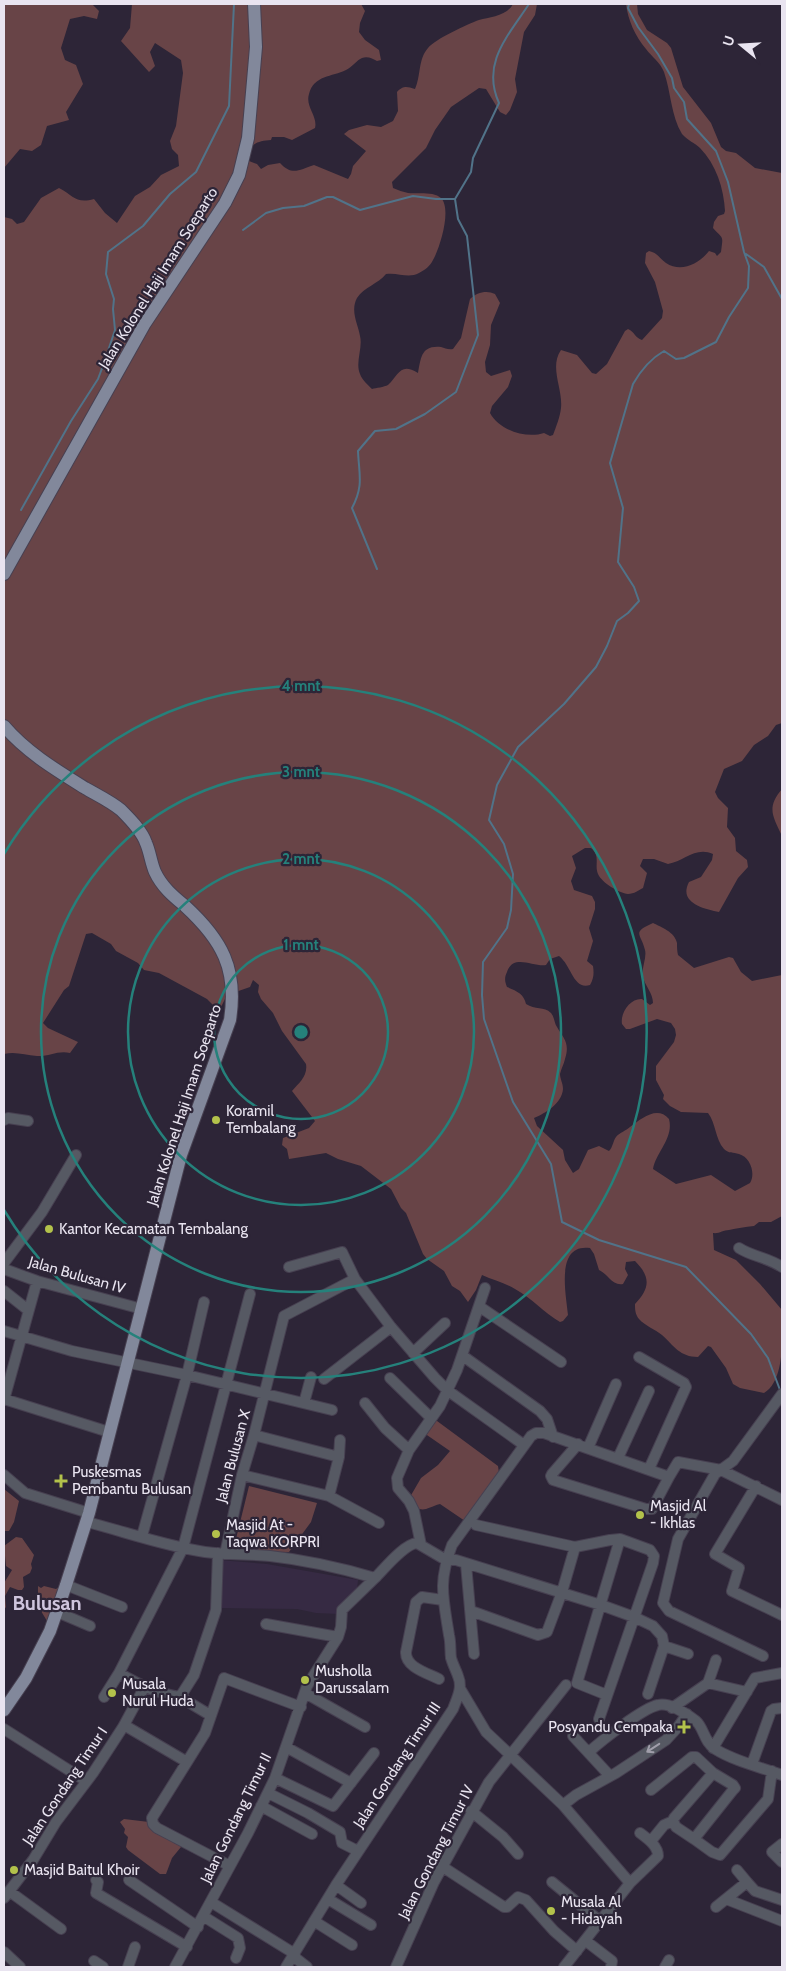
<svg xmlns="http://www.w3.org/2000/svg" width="786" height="1971" viewBox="0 0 786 1971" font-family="Cabin,sans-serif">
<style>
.built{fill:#362a43}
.green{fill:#684447}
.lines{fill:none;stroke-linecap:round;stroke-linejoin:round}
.stream{stroke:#517389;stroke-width:2}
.minor-casing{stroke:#474051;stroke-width:12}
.major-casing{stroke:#474051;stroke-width:14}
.minor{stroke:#565963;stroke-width:10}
.major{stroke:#82889b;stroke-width:12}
.oneway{stroke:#a09eaa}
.ring{fill:none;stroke:#25817b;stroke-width:2.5}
.poi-dot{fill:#b3c24b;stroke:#2d2537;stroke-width:2}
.labels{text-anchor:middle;stroke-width:4.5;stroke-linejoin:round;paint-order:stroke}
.street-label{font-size:15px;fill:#e9e4f0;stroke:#2d2537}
.poi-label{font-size:15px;fill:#e9e4f0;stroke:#2d2537;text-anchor:start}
.district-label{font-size:20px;font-weight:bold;fill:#cfc5dd;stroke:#2d2537}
.centre{fill:#25817b;stroke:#2d2537;stroke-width:2.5}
.ring-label{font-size:15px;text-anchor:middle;font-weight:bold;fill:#25817b;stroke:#2d2537;stroke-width:4.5;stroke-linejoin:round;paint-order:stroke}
</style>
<rect width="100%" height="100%" fill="#2d2537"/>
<path class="built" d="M219,1560l48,4 91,16 -1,9 -15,13 -3,12 -23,-1 -19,-4 -76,-1 -4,-23z"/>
<path class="green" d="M4,4h88l7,7 -2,8 -13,-3 -14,3 -9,29 4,12 11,5 7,19 -17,28 3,8 -22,6 -6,19 -9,6 -12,-2 -16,19z
M132,4h229l4,7 -5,12 -1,9 6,8 14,10 2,10 -4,1c-4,-2 -9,-5 -15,-3 -5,2 -10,9 -16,12 -14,7 -32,5 -37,24 -4,13 9,22 6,34l-23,12 -8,-3h-12l-1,3c-14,1 -24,4 -22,21l8,3 4,5 7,-4 12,-2c12,13 19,7 34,2l34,14 3,-5 2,-8 13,-15 -22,-17 5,-4 18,-5 14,2 12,-6 5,-10 -1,-19c7,-7 10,-5 18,-3 6,-13 3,-30 13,-41 7,-9 40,-24 51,-28 11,-3 28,-4 34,-16h24l-2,11 -11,17 -9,47 2,13 -7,18 -4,5 -6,-3 -14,-23 -7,-1 -28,19 -16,23 -9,18 -34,34 1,6c5,2 10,4 15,5 9,1 26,-2 33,5 11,11 -1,50 -8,62 -3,6 -8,10 -14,13 -11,6 -21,-1 -33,1 -8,10 -22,13 -29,24 -7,13 1,26 3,38 3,12 -5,26 0,38 2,6 8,11 12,15 4,-1 12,-2 16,-4 11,-10 12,-23 30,-12 3,-15 3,-28 23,-26 4,1 7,3 12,2l8,-11 9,-39c7,-7 17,-9 25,-5l5,9 -9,22 -1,20 -5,17 1,10 5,4 19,-6 2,6 -4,11 -16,19 -2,7c9,17 36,26 54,20l6,3 3,-1c3,-8 7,-18 8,-27 2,-19 -12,-41 0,-58l16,5 15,18 4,1 11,-10 18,-33 3,-2c7,3 7,9 14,11l20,-22 1,-7 -8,-29 -10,-19 1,-10 3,-2c9,2 10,7 17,12 15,10 33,1 43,-12l6,2 2,3 4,-4c2,-17 3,-12 -8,-24l1,-6 4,-6 6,-2 1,-3c-1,-22 -9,-47 -25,-63 -5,-5 -13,-8 -18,-14 -11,-18 -11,-42 -18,-62 -4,-10 -12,-15 -18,-23 -11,-13 -18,-29 -20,-45h11l1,10 9,16 20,13 4,5 12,39 28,36 10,24 5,4 10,2 19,15 27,5v550l-6,2 -8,11 -14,9 -12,16 -18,8 -9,23 3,6 10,10 -1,19 8,11 1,13 11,9 1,7 -10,11 -19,34c-15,-3 -41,-9 -30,-30l12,-5 11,-17 1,-6c-17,-8 -29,7 -45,10l-14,-5h-11l-3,7 7,7 -4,15c-4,2 -9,6 -15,6 -9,-1 -26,-11 -30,-20 -4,-9 3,-18 -7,-26h-6l-13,8 4,12 -5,13 3,9 18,6 3,6v7l-6,19 4,13 -6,20 6,5c1,7 1,12 -3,19 -17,5 -18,-19 -31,-29l-9,3 -4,6c-13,2 -33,-12 -39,7 -3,6 -2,10 0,15 10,4 17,7 19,17 9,6 18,2 25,9 4,5 3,10 6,14 7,12 13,16 8,32 -1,5 -4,10 -5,15 0,5 3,9 3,15 -1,14 -17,24 -29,29l3,8 26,24 2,10 8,13 6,-4 9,-19 11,-4 10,5c4,-4 4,-10 7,-14 4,-5 10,-6 14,-10 11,-8 27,-22 39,-8 5,19 -13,33 -16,50l23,15 35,-9 24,16 15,-8c6,-10 0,-26 -11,-29 -6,-2 -10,0 -15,-5 -9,-10 -8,-26 -16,-36l-27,-1 -11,-6 -7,-7 1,-4 -8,-15v-14l18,-24 2,-7 -1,-6 -4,-6 -14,-4 -27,10h-4l-4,-5c-2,-12 9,-26 20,-25l8,6 3,-2c0,-10 -8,-17 -10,-26 -2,-9 4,-19 2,-27 -4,-17 -14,-17 8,-27 8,4 22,9 24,20 0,4 0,8 1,12l16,13 35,-11 4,1 8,14 11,9 30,-6v241l-11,6h-12l-5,4c-9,1 -17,2 -25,4 -6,0 -10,4 -16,3l1,17 22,10 24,24 22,26c0,23 4,70 -18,83l-24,-5 -7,-4 -7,-16 -15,-21 -3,-1 -10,11c-18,0 -24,-11 -36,-22 -7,-6 -17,-9 -23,-16 -4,-5 -4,-10 -4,-15 15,-16 16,-27 0,-43l-9,1 -1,7 3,6 -5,9c-11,2 -15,-10 -24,-14l-5,-16 -4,-6c-35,-5 -24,46 -22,67l-5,6 -3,1c-16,-9 -28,-24 -45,-33 -10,-6 -22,-9 -33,-14l-6,15 -8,12 -8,-11 -8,-5 -8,-15 -17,-12 -4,-5 -17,-41 -5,-5 -10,-19 -30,-23 -23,-7 -12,-6 -37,6 -2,-10 -5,-4 1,-7 26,-10 6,-7 -23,-30c7,-8 16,-15 14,-27l-24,-33 -9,-18 -12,-14 -3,-7 1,-7 -6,-5 -3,7 -23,8 -8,16 -12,-12 -48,-26 -15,-3 -6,-7 -22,-12 -5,-7 -19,-11 -6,1 -17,52 -5,4 -21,33 5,5 30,14 -8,11c-12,-3 -22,4 -33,3 -12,-1 -22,-5 -33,-2v-837l8,2 5,5 7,-2 17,-24 18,-10c15,8 17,16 35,11l11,14 12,10 18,-27 15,-9 11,-12 18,-9 -1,-11 -6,-6 -2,-8 6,-15 7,-53 -2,-13 -26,-17 -5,9 5,14 -6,6 -28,-31 9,-13z
M782,789v47c-9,-20 -16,-28 0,-47z
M433,1418l65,48 1,7 -34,48 -25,-17c-15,4 -20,13 -30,-7l11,-19 17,-13 12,-14 -26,-18z
M249,1486l68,17 -6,19 -22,30 -56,-1z
M4,1489l15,12 -5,21 -5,9h-5z
M16,1537l6,1 12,17 -3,9 1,4 -2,5 -7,4 1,10 -2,3h-4l-8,-3 -5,9 1,11 -2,3v-27l8,-13 -6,-4 -2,-20z
M63,1578l-16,43 -9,-15v-20l3,2 3,-2 12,3 3,-2 1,-6z
M124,1819l25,3 30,21 2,4 -9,11 -6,16h-6l-32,-24 -2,-3 2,-10 -4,-4 1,-4 -5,-7z"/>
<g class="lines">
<path class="stream" d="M629,4l-1,4 10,19 20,27 14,24 2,10 10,14 3,17 29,32 12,31 16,70 5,14 -1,22 -19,29 -13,25 -32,16 -8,1 -12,-8c-14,8 -23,19 -31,33l-23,79 13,45 -5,54 16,25 5,14 -11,12 -11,8 -10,25 -11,21 -32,37 -46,43 -21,38 -8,35 15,24 9,30 -2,36 -4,18 -24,34 -1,33 2,24 29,83 38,62 11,58 37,18 87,27 65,67 17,24 12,32
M243,230l23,-17 17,-5 21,-2 23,-9h6l27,13 53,-14 23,3h19
M746,254l18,13 18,32
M21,510l50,-89 27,-42 6,-16 11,-33 -2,-21 1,-10 -8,-25 2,-22 35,-26 27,-32 26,-22 33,-66 5,-102
M377,569l-25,-61c12,-23 7,-33 6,-57l17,-20 21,-2 29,-15 31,-22 22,-57 -11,-99 -9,-17 -3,-20 16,-27 2,-14 26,-55c-18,-40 9,-67 30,-99"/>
<g class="minor-casing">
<path id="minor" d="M4,1120l4,-2 20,3
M739,1248c14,9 28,9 43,19
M4,1263l38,-51 34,-57
M289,1267l53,-15 13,27 36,48 44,51 12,12 77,55
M4,1269l33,12 105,28
M4,1291l24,19
M480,1307l81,55
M4,1331l68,20 115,24 145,35
M413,1353l32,-30
M463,1356l77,55 7,8 6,18
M639,1357l45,26 2,4 -37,82
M390,1378l41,40
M324,1379l67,-52
M4,1399l105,33
M4,1400l33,-119
M304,1403l7,-26
M365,1403l20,25 24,22
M254,1435l85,22 -10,39
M578,1444l-26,30 -1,2 2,4 93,29h6l17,-32
M588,1448l28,-64
M339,1457l1,-17
M618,1458l31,-67
M4,1475l21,18 64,20
M242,1475l87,21 50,27
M756,1486l-41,68 24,14 -7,23 50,24
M87,1522c39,10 78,24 118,30 22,3 44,2 65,4 36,4 71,12 105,22 9,-9 29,-34 42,-35l29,17h10l145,45 33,12 19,9 9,10 2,10 -16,48
M476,1525l99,22 35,-7 10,-1 30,11 4,6 -1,7 -54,156
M142,1536l45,-161 17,-73
M421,1545l-7,-34 -5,-10 -11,-13 -1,-10 12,-28 31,-44 17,-36 28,-82
M218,1553l-2,57 -22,65 -14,22c-22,-3 -41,-12 -61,-24l64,-125 67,-254
M225,1554l17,-79 12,-40 30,-119 71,-37
M466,1564l8,90
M66,1585l56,22
M471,1611l67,24 9,-3 15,-40 13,-45
M57,1612l33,14
M266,1624l72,13
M664,1646l24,8
M763,1656l-94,-45 -6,-8 15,-64 37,-65 18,-13 49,-67
M439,1679c-12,-6 -34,-12 -33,-27l10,-50 6,-5 21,3
M708,1683l8,-23
M461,1690l25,42 77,73 67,78
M305,1693l60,34
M607,1695l-30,-12 43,-144
M104,1697l15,-24
M180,1697l30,18
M672,1708l36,-25 39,9
M124,1725l63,37 -35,56 1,6 4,4 73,38
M4,1729l82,52
M573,1736l37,40
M286,1747l65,36
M713,1748l42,-70 27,-5
M589,1752c12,-11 54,-44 69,-47 11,-3 29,9 38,16 8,7 8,21 19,28 19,12 45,18 67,26
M187,1762l18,-29 19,-55 77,29
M752,1764l19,-53 3,-2 8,-1
M275,1778l58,28 41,-53
M651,1790l41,-33h4l17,16 20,12 2,3 -2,2 -39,49 18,13 8,3 48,-56 4,-28
M268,1793l40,20 32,19 2,11 16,8
M563,1805l13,-10 40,-22 50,-33 12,-13 9,-13
M261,1806l51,28
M471,1811l32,26 15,17
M694,1839l-18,-12 -3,-6 1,-3 39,-45
M651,1841l13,-16 9,-4
M782,1844l-10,8 10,10
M443,1867l61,40h3l11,-10 8,3 28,31 23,20
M737,1870l10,12
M96,1880l2,2 -2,11 91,54
M129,1880l69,47
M552,1882l49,40
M336,1885l25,18
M9,1891l52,38
M4,1898l29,-38 23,-38 37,-49 30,-46 21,-39
M328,1899l43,26
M726,1899l56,22
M211,1902l84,52
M716,1907l31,-25 8,9 27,9
M203,1916l35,22 2,10 -4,10
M314,1921l38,24
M586,1941l26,20 -1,6
M4,1952l16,15
M293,1956l14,11
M94,1961l9,6
M128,1967l7,-20
M175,1967l73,-134 27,-55 32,-92 31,-49 3,-10 1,-17 33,-32
M286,1967l50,-82 117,-176c4,-11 10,-21 5,-33 -2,-6 -5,-11 -7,-18 -1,-7 0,-15 -2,-23 -6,-38 -11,-53 3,-90l79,-109 5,-3h8l125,44 9,-15 43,8 61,30
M396,1967l38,-85 55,-100 77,-97
M564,1967l66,-84 28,-27c0,-10 -10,-17 -18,-23
M665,1967l4,-7"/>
</g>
<g class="major-casing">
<path id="major" d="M4,574l140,-249 81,-122 14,-28 9,-37 8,-91 -2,-43
M4,726c22,26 52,44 81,62 12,7 25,13 36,22 9,9 21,21 25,33 4,9 5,20 9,29 7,15 18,24 30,34 37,34 53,63 45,114l-49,135 -92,358 -23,72 -16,46 -24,47 -22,32"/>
</g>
<use href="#minor" class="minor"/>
<use href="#major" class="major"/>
</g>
<defs><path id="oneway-shaft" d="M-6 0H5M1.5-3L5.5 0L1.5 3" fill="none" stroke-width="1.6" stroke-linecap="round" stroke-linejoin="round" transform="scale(1.25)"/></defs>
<use class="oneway" href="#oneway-shaft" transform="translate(653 1748) rotate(147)"/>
<g class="ring">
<circle cx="301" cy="1032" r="87"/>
<circle cx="301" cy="1032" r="173"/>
<circle cx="301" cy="1032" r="260"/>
<path d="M4 854A346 346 0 1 1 4 1210"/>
</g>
<g class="poi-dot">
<circle cx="216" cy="1120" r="5"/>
<circle cx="49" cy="1229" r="5"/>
<path d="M58.5 1473.5h5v5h5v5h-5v5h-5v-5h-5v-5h5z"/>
<circle cx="640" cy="1515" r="5"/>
<circle cx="216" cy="1534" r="5"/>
<circle cx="305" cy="1680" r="5"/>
<circle cx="112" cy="1693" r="5"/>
<path d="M681.5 1719.5h5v5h5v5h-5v5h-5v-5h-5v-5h5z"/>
<circle cx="14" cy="1870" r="5"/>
<circle cx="551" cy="1911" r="5"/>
</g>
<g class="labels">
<g class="street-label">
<text transform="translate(158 278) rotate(-58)" y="5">Jalan Kolonel Haji Imam Soeparto</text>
<text transform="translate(184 1105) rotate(-72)" y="5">Jalan Kolonel Haji Imam Soeparto</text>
<text transform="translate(77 1275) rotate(16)" y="5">Jalan Bulusan IV</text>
<text transform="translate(233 1456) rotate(-75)" y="5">Jalan Bulusan X</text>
<text transform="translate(397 1765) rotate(-57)" y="5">Jalan Gondang Timur III</text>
<text transform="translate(65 1786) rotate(-56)" y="5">Jalan Gondang Timur I</text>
<text transform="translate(236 1818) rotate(-64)" y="5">Jalan Gondang Timur II</text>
<text transform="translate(436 1852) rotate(-63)" y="5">Jalan Gondang Timur IV</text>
</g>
<g class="poi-label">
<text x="226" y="1116">Koramil<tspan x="226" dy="17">Tembalang</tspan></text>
<text x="59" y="1234">Kantor Kecamatan Tembalang</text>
<text x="72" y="1477">Puskesmas<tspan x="72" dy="17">Pembantu Bulusan</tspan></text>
<text x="650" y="1511">Masjid Al<tspan x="650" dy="17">- Ikhlas</tspan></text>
<text x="226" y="1530">Masjid At -<tspan x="226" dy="17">Taqwa KORPRI</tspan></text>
<text x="315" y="1676">Musholla<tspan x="315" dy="17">Darussalam</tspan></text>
<text x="122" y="1689">Musala<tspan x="122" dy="17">Nurul Huda</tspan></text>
<text x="673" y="1732" text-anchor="end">Posyandu Cempaka</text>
<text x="24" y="1875">Masjid Baitul Khoir</text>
<text x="561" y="1907">Musala Al<tspan x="561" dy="17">- Hidayah</tspan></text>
</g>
<g class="district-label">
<text x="47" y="1610">Bulusan</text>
</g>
</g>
<circle cx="301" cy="1032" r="8" class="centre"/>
<g class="ring-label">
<text x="301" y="691">4 mnt</text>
<text x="301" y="777">3 mnt</text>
<text x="301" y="864">2 mnt</text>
<text x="301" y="950">1 mnt</text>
</g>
<rect width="786" height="1971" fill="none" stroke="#e9e4f0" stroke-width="10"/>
<g transform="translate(741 45) rotate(288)" stroke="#2d2537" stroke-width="4" paint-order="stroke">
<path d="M0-4L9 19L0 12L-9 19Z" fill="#e9e4f0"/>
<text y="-8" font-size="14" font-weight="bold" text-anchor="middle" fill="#e9e4f0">U</text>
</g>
</svg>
